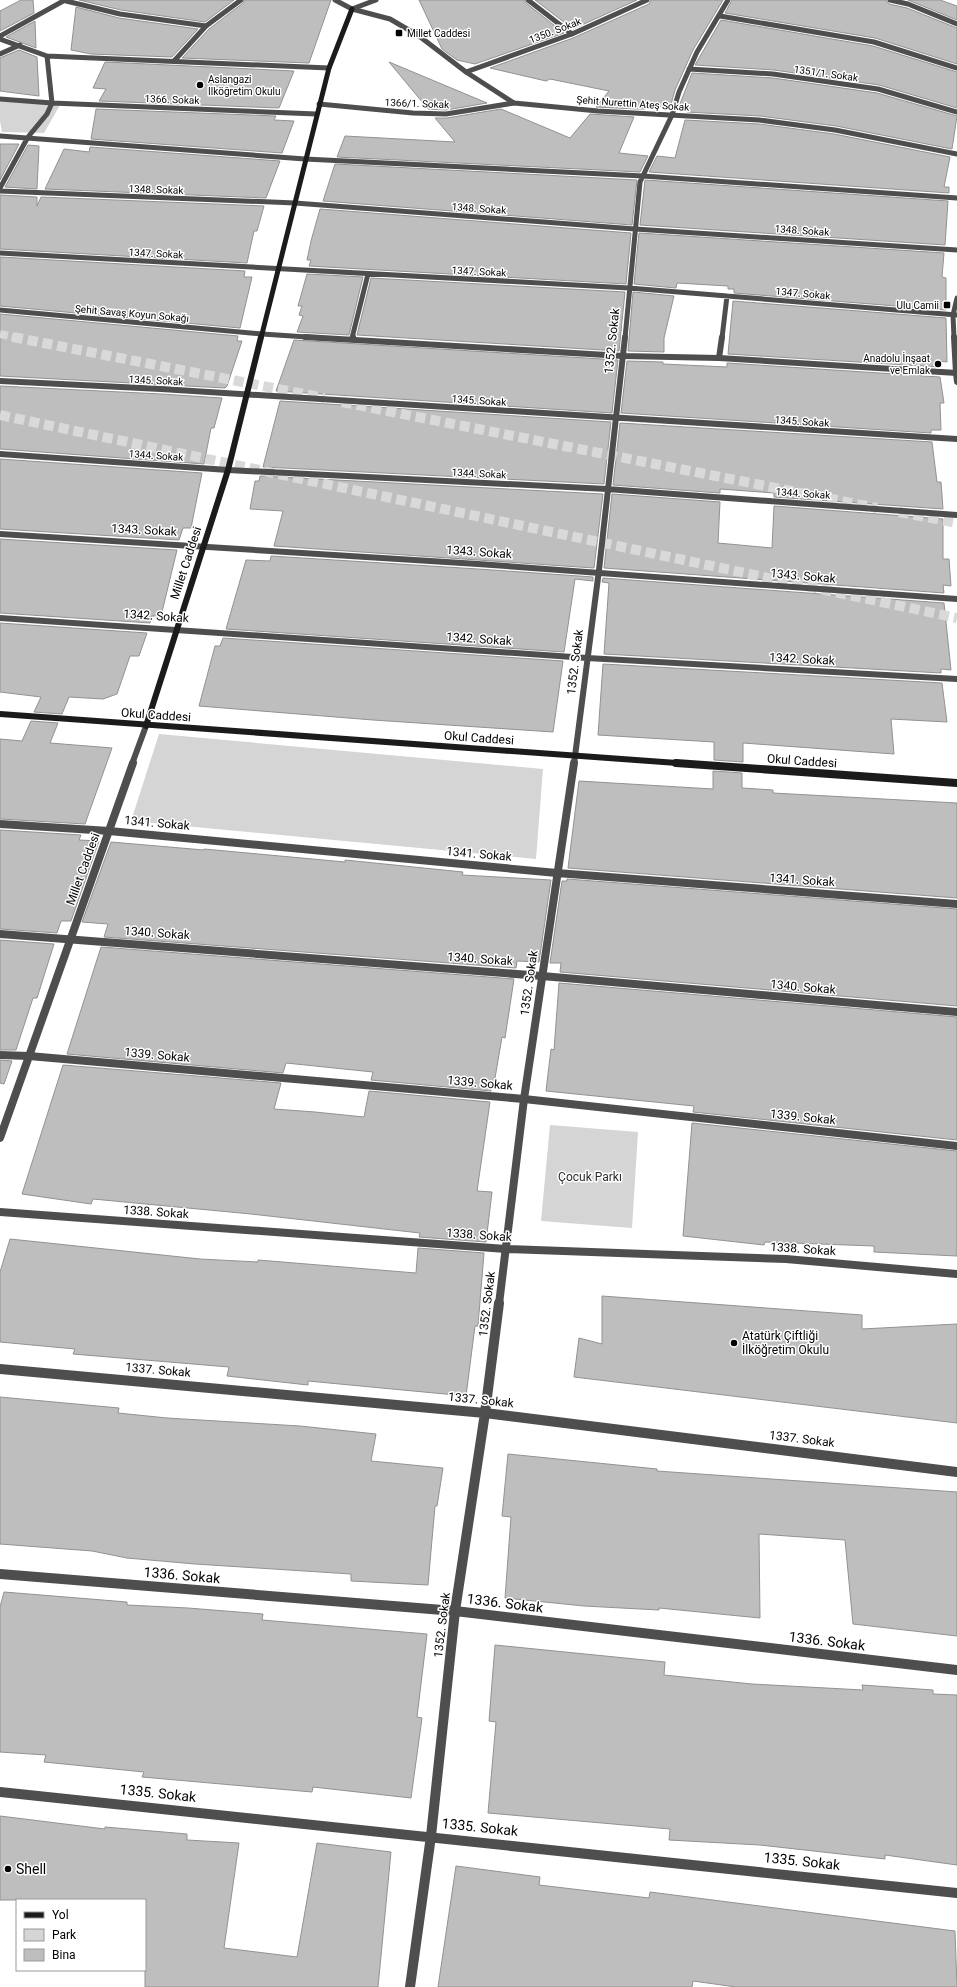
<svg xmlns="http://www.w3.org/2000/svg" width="957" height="1987" viewBox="0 0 957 1987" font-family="Roboto,sans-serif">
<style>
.green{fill:#d5d5d5}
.building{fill:#bebebe;stroke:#929292}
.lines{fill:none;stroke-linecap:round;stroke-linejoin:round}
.motorway-tunnel-far1{stroke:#d9d9d9;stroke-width:8;stroke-dasharray:8 4;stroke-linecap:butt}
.motorway-tunnel{stroke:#d9d9d9;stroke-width:10;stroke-dasharray:10 5;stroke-linecap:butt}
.minor-far3{stroke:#4e4e4e;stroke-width:5}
.minor-far2{stroke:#4e4e4e;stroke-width:6}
.minor-far1{stroke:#4e4e4e;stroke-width:8}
.minor{stroke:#4e4e4e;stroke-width:10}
.tertiary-far2{stroke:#4e4e4e;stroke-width:5}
.tertiary-far1{stroke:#4e4e4e;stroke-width:6}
.tertiary{stroke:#4e4e4e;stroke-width:8}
.secondary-far2{stroke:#1b1b1b;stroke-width:5}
.secondary-far1{stroke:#1b1b1b;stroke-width:6}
.secondary{stroke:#1b1b1b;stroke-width:8}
.poi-dot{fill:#000;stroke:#fff;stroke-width:1.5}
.labels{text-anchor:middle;stroke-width:3;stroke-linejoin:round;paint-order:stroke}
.far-street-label{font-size:10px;fill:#000;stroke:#fff}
.far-poi-label{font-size:10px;fill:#000;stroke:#fff;text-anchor:start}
.street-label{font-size:12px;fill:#000;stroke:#fff}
.park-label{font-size:12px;fill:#2c2c2c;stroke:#fff}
.poi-label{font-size:12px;fill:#000;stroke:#fff;text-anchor:start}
.near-street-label{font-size:14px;fill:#000;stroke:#fff}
.near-poi-label{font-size:14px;fill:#000;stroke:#fff;text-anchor:start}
</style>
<rect width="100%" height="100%" fill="#fff"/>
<path class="green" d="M0,101l60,4 -16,28 -42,-1 -2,-11z
M159,734l384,35 -7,90 -405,-38z
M550,1125l88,7 -6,96 -91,-7z"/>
<path class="building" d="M21,0h12l1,13 -34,18v-20z
M79,0h155l-29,22 -84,-12z
M245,0h86l-22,63 -127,-5 27,-29 34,-26z
M419,0h105l2,3 38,30 -89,31 -18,-4 -15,-11z
M535,0h102l-64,29z
M651,0h72l-30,50 -18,40 -5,18 -23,-3 -2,4h-8l-41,-2 13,-16 -59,-12 -4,2 -56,-13 83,-30 76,-34z
M732,0h154l3,4 18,4 50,20v36l-82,-26 -150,-25z
M908,0h32l17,6v14z
M76,7l43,11 79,11 -26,28 -81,-3 -20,-4z
M721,20l152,26 84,26v36l-78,-23 -105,-15 -79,-5z
M35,21l1,27 -30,-11z
M19,50l18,7 2,39 -39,-5v-33z
M105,62l189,9 -15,37 -180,-7 7,-12 -13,-1z
M389,62l98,41 -41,7 -18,-1z
M692,73l81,5 104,15 80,23 -5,33 -116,-23 -76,-10 -73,-4 1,-2 -10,-1z
M96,109l180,7 -2,4 20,1 -12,32 -191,-14z
M501,109l69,29 20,-24 44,3 -15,36 29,3 -8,16 -303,-15 8,-21 110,6 -20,-24h12z
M685,120l74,4 75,10 116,23 -6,30h5v6l-300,-21 8,-16 18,2z
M0,144h19l-19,36z
M28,145l11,1 -2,43 -32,-2z
M90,147l190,14 -14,37 -221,-9 19,-40 25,3z
M335,164l302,16 -5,45 -309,-24z
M645,180l303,21 -3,44 -305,-20z
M0,195l37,2v9l4,-9 223,9 -7,25h-3l-7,32 -247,-14z
M320,209l311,24 -5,51 -317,-18 2,-6h-4l4,-19z
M639,233l305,20 -2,24 4,1v32l-212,-17v-4h-6v-3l-51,-3 -1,5 -42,-4z
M0,257l245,14 -1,6h8l-12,51 -240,-22z
M307,274l56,3 -14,58 -52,-3 6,-16 -4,-1 3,-9h-4z
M371,278l254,14 -6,59 -262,-16z
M633,292l41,4 -10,42v14l-36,-1z
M733,301l213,17 1,44 -9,-1 1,6 -211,-13z
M0,314l238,22 -1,5h5l-15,45 -2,2 -225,-12z
M294,340l324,20 -6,53 -336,-22z
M627,361l36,1v2l64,3v-4l213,14 4,26h-4l1,27h-10v3l-310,-20z
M0,386l161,8 61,4 -8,30h-3l-7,36 -204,-15z
M280,401l331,21 -7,62 -341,-17z
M620,423l312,19 5,40h4l2,27 -169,-12v-4l-54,-4v4l-107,-8z
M0,459l202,14 -11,55h-8l-4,12 -179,-11z
M260,476l343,18 -9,74 -320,-22 9,-35 -33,-2 5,-28h4z
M612,494l108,8 -2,41 54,5 2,-42 169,13v40h6l2,27 -8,-1 1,8 -340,-25z
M0,539l177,11 -16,66h-9l-2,7 -150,-10z
M271,556l207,13 115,8v4l-18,-2 -11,73 -338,-23 20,-69 24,1z
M603,578l341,25 7,67 -10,-1v4l-337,-19 5,-71 -7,-1z
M0,623l147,10 -8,23h-9l-13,38 -14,5 -34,-2 -7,17 -28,-2 7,-15 -41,-5z
M223,638l340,23 -10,71 -180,-12 -174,-14 16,-60h5z
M603,664l339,19 5,39 -56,-3 3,35 -151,-11v19l-29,-2v-18l-116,-7z
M31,721l27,2 -8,20 62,5 -27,76 -85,-5v-80l22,2z
M713,771l29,2v15l31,2v3l184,10v95l-389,-30 11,-87 134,8z
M0,830l81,5 -2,5 20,1 -28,80h-10l-4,12 -57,-4z
M111,842l93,8v-1l141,13v-2l118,12 -1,3 89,5 -12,82 -22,-1 -1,7 -412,-31 4,-13 -26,-2z
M567,879l390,30v97l-397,-34 1,-9h-11l12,-82h5z
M0,940l54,4 -17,54h-4l-17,52h-16z
M101,947l413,32 -9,59 -3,-1 -8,47h-2l-1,7 -120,-11 2,-8 -87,-9 -3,10 -216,-19z
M559,983l398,34v123l-264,-28 1,-6 -148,-15 5,-42 3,1z
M0,1060l12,1 -8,23 -4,-1z
M63,1065l218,18 -7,26 41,3 49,5 5,-26 121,11 -13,89 15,1 -6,50 -67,-5 1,-4 -169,-19 -158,-15 -2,5 -69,-10z
M692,1123l265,28v105l-83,-4v-6l-109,-4 -1,3 -81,-9z
M10,1239l190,20 58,3v-2l158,13 2,-25 66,5 -6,73h-3l-9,70 -158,-15v4l-81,-9 2,-9 -156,-13 2,-5 -75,-7v-70z
M602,1296l260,19v14l95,-5v99l-383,-46 5,-39 23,6z
M0,1397l119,11 -1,5 49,5 133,8 76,8 -5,27 72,7 -6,38h-2l-7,79 -77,-4v-7l-156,-10 -68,-6 -35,-7 -92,-7z
M508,1454l149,15v2l300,21v144l-104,-12 -8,-84 -86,-6 1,84 -101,-10v2l-75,-4 -79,-8 6,-81 -9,-1z
M4,1592l123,10v3l61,3 75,6 -1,6 165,14 -10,83 5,1 -11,80 -98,-11 -1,5 -170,-15 2,-5 -100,-10 2,-7 -46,-3v-145z
M495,1645l170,17 -1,13 88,9 111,6 -1,-5 71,5v4l24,1v170l-72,-10v4l-125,-14 -91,-5 1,-11 -182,-16 8,-91 -7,-1z
M0,1816l105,13v-2l82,7v6l52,3 -15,105 73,9 20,-114 74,9 -13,135h-233v-87h-145z
M456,1866l84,11 -1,8 110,13 1,-6 305,39 2,56h-221l-43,-6 -1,6h-254z"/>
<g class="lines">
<path class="motorway-tunnel-far1" d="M0,334l18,4"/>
<path class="motorway-tunnel" d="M13,337l311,61
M342,402l535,106
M0,415l957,203
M899,512l58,11"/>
<path class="minor-far3" d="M62,0l58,14 86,12 -32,35
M528,0l44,34
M890,0l18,4 49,20
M352,9l24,-9
M720,16l154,26 83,26
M206,26l35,-26
M0,36l65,-36
M0,39l47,17
M0,54l20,-9
M689,69l84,5 105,15 79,23
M466,72l106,-38 75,-34
M0,99l52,4 -5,-47 282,12
M319,104l94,9 33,1 68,-11
M0,136l305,23 338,17 314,22
M0,188l28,-51 19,-23 5,-11 264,11
M0,191l295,12 340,26 322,21
M0,253l629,35 328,27
M0,310l262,24
M352,338l16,-64
M625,338l15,-156 32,-67 7,-23 18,-40 31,-52
M722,338l5,-42"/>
<path class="minor-far2" d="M352,339l1,-2
M719,358l3,-21
M956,373l1,9
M0,381l161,8 796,50
M0,454l228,16 379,19 350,26
M0,534l478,30 479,35
M0,618l587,40 370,21
M574,764l25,-194 26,-233"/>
<path class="minor-far1" d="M0,824l109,7 448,42 400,31
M0,934l542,42 415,36
M0,1055l29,1 495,43 433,47
M0,1212l506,37 280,10 171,15
M499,1304l25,-205 50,-336"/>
<path class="minor" d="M0,1369l485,44 472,59
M0,1574l455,37 502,59
M0,1792l957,101
M410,1987l21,-151 24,-225 30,-198 14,-110"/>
<path class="tertiary-far2" d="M335,0l17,9 38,10 29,17 47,36 48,31 84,8 161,9 76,10 122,24
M262,334l60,4
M954,338l-1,-23 4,-17"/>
<path class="tertiary-far1" d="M305,337l318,19 96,2 238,15
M954,337l2,36
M132,764l14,-38"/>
<path class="tertiary" d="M0,1138l133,-375"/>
<path class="secondary-far2" d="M261,338l68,-270 23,-59"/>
<path class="secondary-far1" d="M0,714l691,50
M146,726l82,-256 33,-133"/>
<path class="secondary" d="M676,763l281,20"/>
</g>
<g class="poi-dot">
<rect x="395" y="29" width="8" height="8" rx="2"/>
<circle cx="200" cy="85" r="4"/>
<rect x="943" y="301" width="8" height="8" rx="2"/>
<circle cx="938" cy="364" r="4"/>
<circle cx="734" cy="1343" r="4"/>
<circle cx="8" cy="1869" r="4"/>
</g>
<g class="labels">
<g class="far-street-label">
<text transform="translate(555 30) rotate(-21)" y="4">1350. Sokak</text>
<text transform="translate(826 73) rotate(8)" y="4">1351/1. Sokak</text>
<text transform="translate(172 99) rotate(2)" y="4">1366. Sokak</text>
<text transform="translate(417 103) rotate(2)" y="4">1366/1. Sokak</text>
<text transform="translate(633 103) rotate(4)" y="4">Şehit Nurettin Ateş Sokak</text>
<text transform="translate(156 189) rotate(2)" y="4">1348. Sokak</text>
<text transform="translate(479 208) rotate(4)" y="4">1348. Sokak</text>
<text transform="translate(802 230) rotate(4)" y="4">1348. Sokak</text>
<text transform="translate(156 253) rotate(3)" y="4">1347. Sokak</text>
<text transform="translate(479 271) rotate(3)" y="4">1347. Sokak</text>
<text transform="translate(803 293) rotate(5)" y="4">1347. Sokak</text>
<text transform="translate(132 313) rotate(5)" y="4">Şehit Savaş Koyun Sokağı</text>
<text transform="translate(156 380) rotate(3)" y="4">1345. Sokak</text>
<text transform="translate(479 400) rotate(4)" y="4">1345. Sokak</text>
<text transform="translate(802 421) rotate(4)" y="4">1345. Sokak</text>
<text transform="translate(156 455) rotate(4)" y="4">1344. Sokak</text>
<text transform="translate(479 473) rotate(3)" y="4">1344. Sokak</text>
<text transform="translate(803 493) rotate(4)" y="4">1344. Sokak</text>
</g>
<g class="far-poi-label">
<text x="407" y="37">Millet Caddesi</text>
<text x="208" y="83">Aslangazi<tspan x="208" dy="12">Ilköğretim Okulu</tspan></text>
<text x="939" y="309" text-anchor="end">Ulu Camii</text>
<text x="930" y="362" text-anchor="end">Anadolu İnşaat<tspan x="930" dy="12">ve Emlak</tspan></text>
</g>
<g class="street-label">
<text transform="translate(612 341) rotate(-84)" y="4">1352. Sokak</text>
<text transform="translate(144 530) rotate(3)" y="4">1343. Sokak</text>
<text transform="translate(479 552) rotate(4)" y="4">1343. Sokak</text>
<text transform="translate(186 563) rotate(-72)" y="4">Millet Caddesi</text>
<text transform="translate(803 576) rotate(5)" y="4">1343. Sokak</text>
<text transform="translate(156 616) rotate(4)" y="4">1342. Sokak</text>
<text transform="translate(479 639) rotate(4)" y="4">1342. Sokak</text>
<text transform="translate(802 659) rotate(3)" y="4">1342. Sokak</text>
<text transform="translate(575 662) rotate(-83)" y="4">1352. Sokak</text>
<text transform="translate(156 715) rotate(4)" y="4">Okul Caddesi</text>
<text transform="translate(479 738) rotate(4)" y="4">Okul Caddesi</text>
<text transform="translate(802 761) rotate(4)" y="4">Okul Caddesi</text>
<text transform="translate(157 823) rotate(5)" y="4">1341. Sokak</text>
<text transform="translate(479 854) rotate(5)" y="4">1341. Sokak</text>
<text transform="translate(83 869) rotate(-70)" y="4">Millet Caddesi</text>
<text transform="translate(802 880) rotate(4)" y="4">1341. Sokak</text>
<text transform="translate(157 933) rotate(4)" y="4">1340. Sokak</text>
<text transform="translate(480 959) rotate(4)" y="4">1340. Sokak</text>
<text transform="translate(529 983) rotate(-82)" y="4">1352. Sokak</text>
<text transform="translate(803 987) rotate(5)" y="4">1340. Sokak</text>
<text transform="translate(157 1055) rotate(5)" y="4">1339. Sokak</text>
<text transform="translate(480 1083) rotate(5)" y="4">1339. Sokak</text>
<text transform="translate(803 1117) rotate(6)" y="4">1339. Sokak</text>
<text transform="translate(156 1212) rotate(4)" y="4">1338. Sokak</text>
<text transform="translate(479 1235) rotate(4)" y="4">1338. Sokak</text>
<text transform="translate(803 1249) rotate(4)" y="4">1338. Sokak</text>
<text transform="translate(487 1304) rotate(-83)" y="4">1352. Sokak</text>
<text transform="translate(158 1370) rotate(5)" y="4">1337. Sokak</text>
<text transform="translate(481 1400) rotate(6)" y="4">1337. Sokak</text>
<text transform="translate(802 1439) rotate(7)" y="4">1337. Sokak</text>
<text transform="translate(442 1625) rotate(-83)" y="4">1352. Sokak</text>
</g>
<g class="park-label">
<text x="590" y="1181">Çocuk Parkı</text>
</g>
<g class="poi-label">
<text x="742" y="1340">Atatürk Çiftliği<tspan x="742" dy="14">İlköğretim Okulu</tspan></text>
</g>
<g class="near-street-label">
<text transform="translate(182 1575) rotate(5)" y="5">1336. Sokak</text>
<text transform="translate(505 1603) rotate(7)" y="5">1336. Sokak</text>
<text transform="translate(827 1641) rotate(7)" y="5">1336. Sokak</text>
<text transform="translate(158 1793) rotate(6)" y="5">1335. Sokak</text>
<text transform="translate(480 1827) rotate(6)" y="5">1335. Sokak</text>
<text transform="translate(802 1861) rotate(6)" y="5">1335. Sokak</text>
</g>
<g class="near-poi-label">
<text x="16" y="1874">Shell</text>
</g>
</g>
<rect x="16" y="1899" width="130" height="72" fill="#ffffff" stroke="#999999"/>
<rect x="24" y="1912" width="20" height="6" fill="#1b1b1b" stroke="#999999"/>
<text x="52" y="1919" font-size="12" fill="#000000">Yol</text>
<rect x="24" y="1929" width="20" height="12" fill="#d5d5d5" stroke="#999999"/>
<text x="52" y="1939" font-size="12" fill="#000000">Park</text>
<rect x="24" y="1949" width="20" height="12" fill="#bebebe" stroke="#999999"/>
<text x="52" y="1959" font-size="12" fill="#000000">Bina</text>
</svg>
